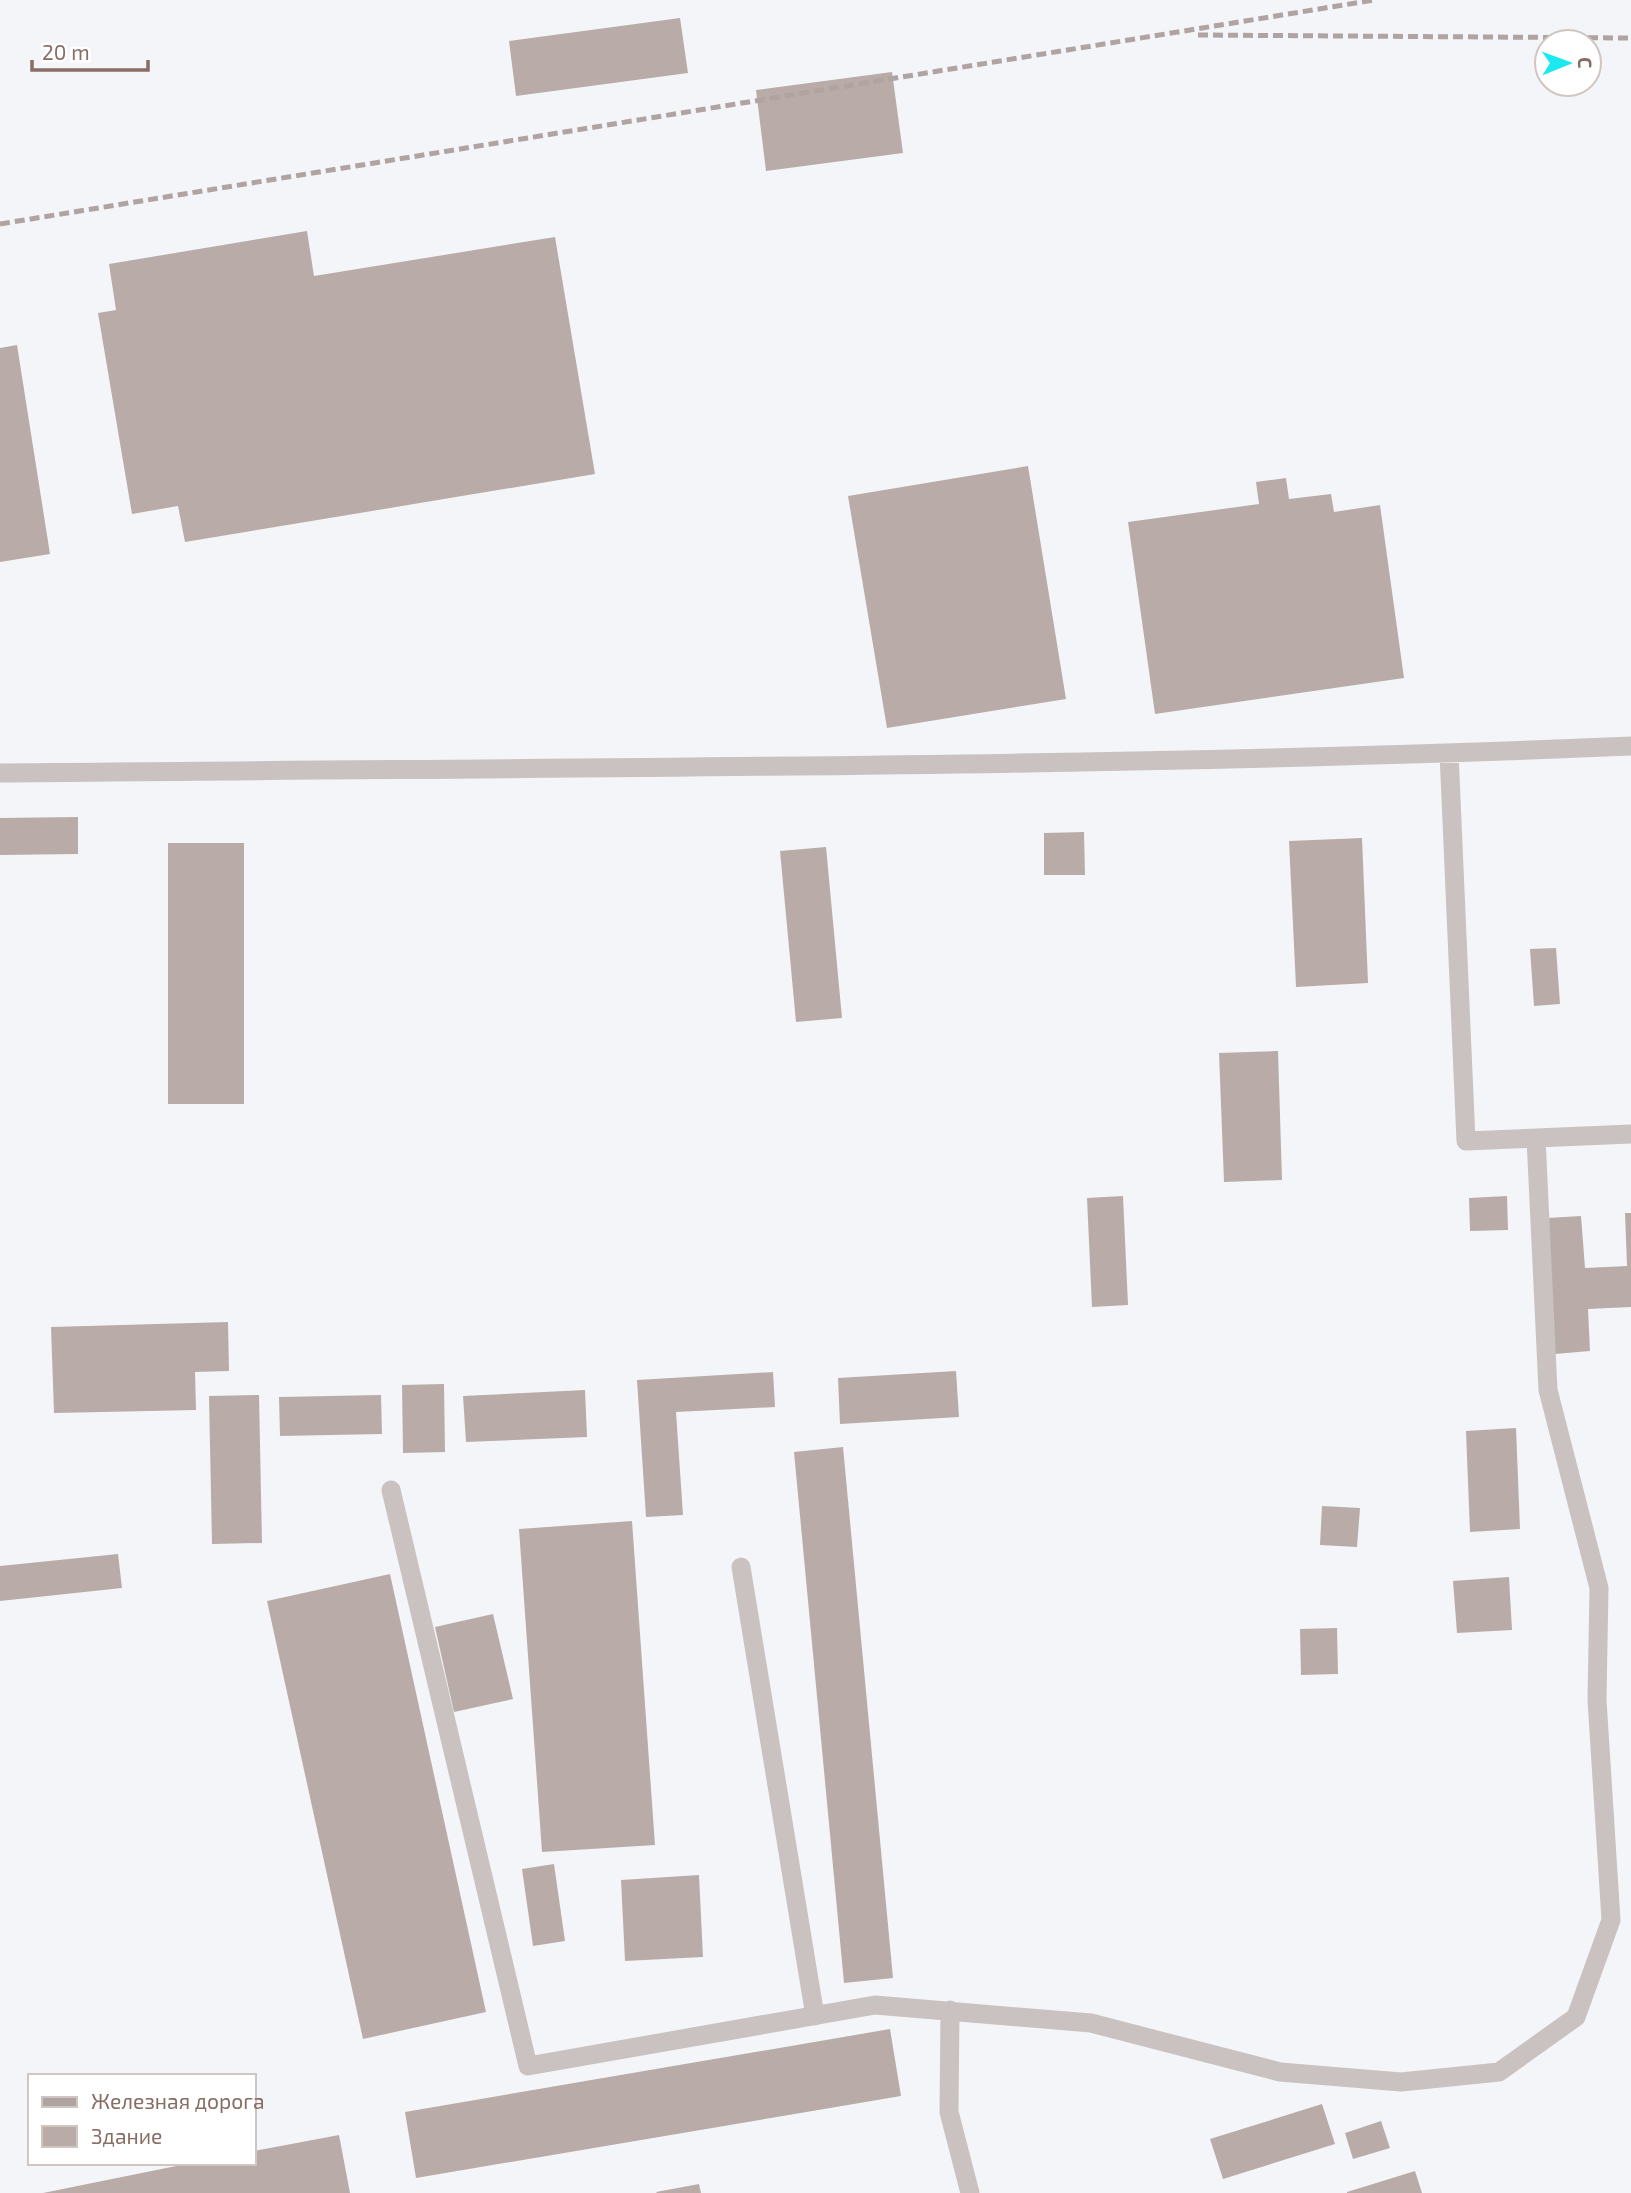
<svg xmlns="http://www.w3.org/2000/svg" width="1631" height="2193" viewBox="0 0 1631 2193" font-family="'Exo 2',sans-serif">
<style>
.building{fill:#b9aca8}
.lines{fill:none;stroke-linecap:round;stroke-linejoin:round}
.service{stroke:#c9c2c0;stroke-width:19}
.rail{stroke:#afa4a1;stroke-width:5;stroke-dasharray:10 5;stroke-linecap:butt}
</style>
<rect width="100%" height="100%" fill="#f4f5f8"/>
<path class="building" d="M680,18l8,55 -172,23 -7,-55z
M892,72l11,81 -137,18 -10,-81z
M307,231l7,45 241,-39 40,237 -410,68 -7,-36 -46,8 -34,-201 18,-3 -7,-46z
M17,345l33,209 -50,8v-214z
M1028,466l38,233 -179,29 -39,-232z
M1286,478l3,21 42,-5 3,18 46,-7 24,173 -249,36 -27,-192 131,-18 -3,-22z
M78,817v37l-78,1v-37z
M1084,832l1,43h-41v-42z
M1362,838l6,145 -72,4 -7,-146z
M168,843h76v261h-76z
M826,847l16,171 -46,4 -16,-171z
M1556,948l4,56 -26,2 -4,-57z
M1278,1051l4,129 -58,2 -5,-129z
M1123,1196l5,109 -36,2 -5,-109z
M1507,1196l1,34 -38,1 -1,-33z
M1625,1213h6v94l-43,2 2,42 -35,3 -8,-136 34,-2 4,52 42,-2z
M228,1322l1,49 -34,1 1,38 -142,3 -3,-86z
M956,1371l3,46 -119,7 -2,-46z
M773,1372l2,35 -99,5 7,103 -37,2 -9,-137z
M444,1384l1,68 -42,1 -1,-68z
M585,1390l2,47 -121,5 -3,-46z
M259,1395l3,148 -50,1 -3,-148z
M381,1395l1,39 -102,2 -1,-39z
M1516,1428l4,101 -50,3 -4,-101z
M843,1447l50,531 -49,5 -50,-531z
M1322,1506l38,2 -3,39 -37,-2z
M632,1521l23,324 -113,7 -23,-323z
M118,1554l4,34 -122,13v-35z
M390,1574l96,438 -123,27 -96,-438z
M1509,1577l3,53 -55,3 -4,-52z
M493,1614l20,85 -59,13 -19,-85z
M1337,1628l1,46 -37,1 -1,-46z
M554,1864l11,77 -32,5 -11,-77z
M699,1875l4,82 -78,4 -4,-81z
M890,2029l11,67 -485,82 -11,-66z
M1322,2104l13,40 -112,35 -13,-40z
M1381,2121l9,27 -37,11 -8,-26z
M339,2135l11,58h-307l148,-30h63v-12z
M1415,2171l7,22h-75v-1z
M699,2184l2,9h-44l-1,-1z"/>
<g class="lines">
<path class="service" d="M1449,753l17,388 165,-7
M0,773c543,-6 1088,-4 1631,-27
M391,1490l137,576 347,-61 216,18 189,49 121,10 98,-10 77,-55 35,-97 -14,-220 2,-112 -51,-198 -12,-252
M741,1567l74,449
M950,2010l-1,102 21,81"/>
<path class="rail" d="M1198,35l433,3
M0,224l1374,-224"/>
</g>
<rect x="28" y="2074" width="228" height="91" fill="#ffffff" stroke="#cfc5c1" stroke-width="2"/>
<rect x="42" y="2097" width="35" height="10" fill="#afa4a1" stroke="#cfc5c1" stroke-width="2"/>
<text x="91" y="2109" font-size="21" fill="#886d64">Железная дорога</text>
<rect x="42" y="2126" width="35" height="21" fill="#b9aca8" stroke="#cfc5c1" stroke-width="2"/>
<text x="91" y="2144" font-size="21" fill="#886d64">Здание</text>
<g transform="translate(1568 63) rotate(89)"><circle r="33" fill="#ffffff" stroke="#cfc5c1" stroke-width="2"/>
<path d="M0-5L12 26L0 18L-12 26Z" fill="#1ce8ef"/>
<text y="-10" font-size="19" font-weight="bold" text-anchor="middle" fill="#886d64">С</text>
</g>
<path d="M32 60v10h116v-10" fill="none" stroke="#886d64" stroke-width="3.5"/>
<text x="42" y="60" font-size="21" fill="#886d64" stroke="#ffffff" stroke-width="5" paint-order="stroke">20 m</text>
</svg>
